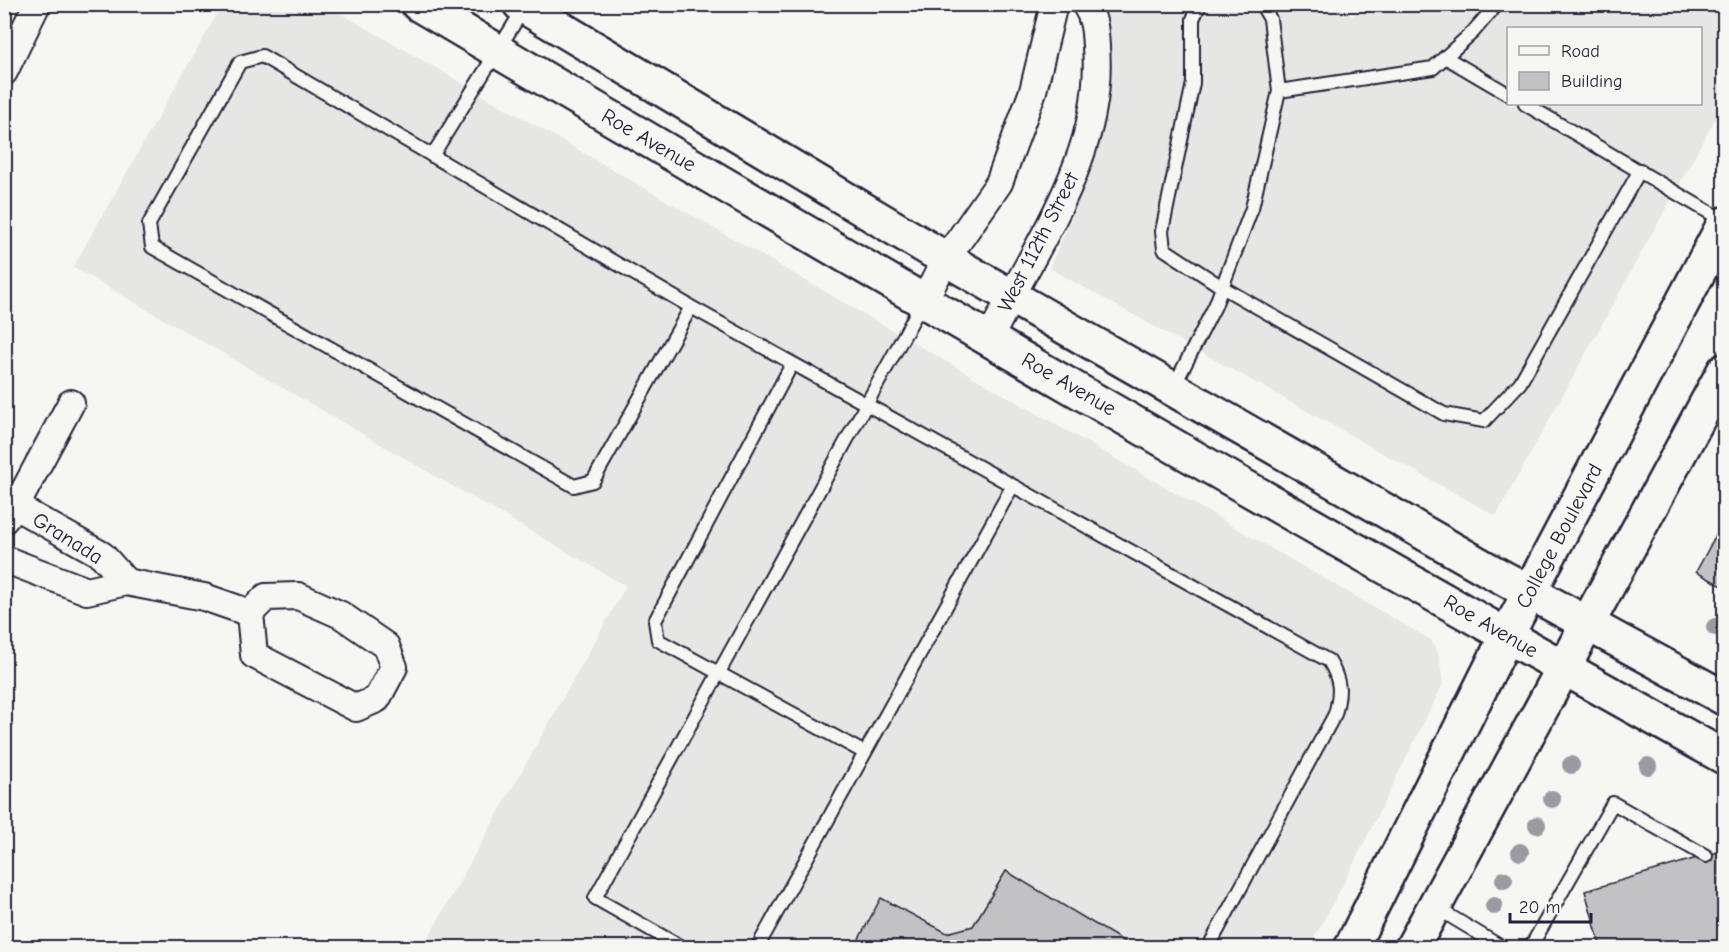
<svg xmlns="http://www.w3.org/2000/svg" width="1729" height="952" viewBox="0 0 1729 952" font-family="'Comic Neue',sans-serif">
<style>
.built{fill:#e6e6e4;fill-rule:evenodd}
.building{fill:#c2c2c4;stroke:#22223b;stroke-width:1.5}
.lines{fill:none;stroke-linecap:round;stroke-linejoin:round}
.service-casing{stroke:#22223b;stroke-width:16}
.minor-casing{stroke:#22223b;stroke-width:30}
.secondary-casing{stroke:#22223b;stroke-width:38}
.service{stroke:#f6f6f2;stroke-width:12}
.minor{stroke:#f6f6f2;stroke-width:26}
.secondary{stroke:#f6f6f2;stroke-width:33}
.tree{fill:#9a9aa3}
.labels{text-anchor:middle;stroke-width:5;stroke-linejoin:round;paint-order:stroke}
.street-label{font-size:21px;fill:#22223b;stroke:#f6f6f2}
</style>
<rect width="100%" height="100%" fill="#f6f6f2"/>
<filter id="ink" filterUnits="userSpaceOnUse"><feTurbulence type="fractalNoise" baseFrequency=".0167" numOctaves="2"/><feDisplacementMap in="SourceGraphic" scale="12" xChannelSelector="R" yChannelSelector="G"/><feConvolveMatrix kernelMatrix="1 2 1 2 8 2 1 2 1" color-interpolation-filters="sRGB"/></filter>
<g filter="url(#ink)">
<path class="built" d="M1366,4l358,1v98l-228,413 -447,-248 25,-55 25,-75 8,-75 -5,-58h240l10,12zM1508,28h192v76h-192z
M222,5h104l1105,635 8,16 4,28 -98,197 -36,66h-881l-4,-2 202,-359 -553,-319z"/>
<path class="building" d="M1724,520v67l-28,-15z
M1724,850v98h-123l-16,-57z
M1006,871l119,71 -3,6h-268l27,-50 66,35 26,-7z"/>
<g class="lines">
<g class="service-casing">
<path id="service" d="M1200,4l-7,15v64l-31,148 2,18 58,38 222,127 40,7 36,-38 120,-213
M1261,4l9,15 9,72
M1445,57l63,37
M1525,104l199,117
M432,156l92,-148
M691,307l-98,174 -19,5 -422,-239 -3,-23 91,-162 22,-6 429,251 638,354c12,20 12,31 6,53l-127,234
M792,364l-137,257 3,19 207,113
M1173,388l42,-82 37,-98 27,-117 154,-23 40,-36 24,-28
M1435,907l68,41
M683,948l-88,-50 327,-595
M757,948l255,-461
M1530,948l83,-145 93,53"/>
</g>
<g class="minor-casing">
<path id="minor" d="M4,72l33,-68
M923,302l23,-43 53,-76 34,-92 21,-87
M990,338c44,-92 115,-183 106,-291 -1,-16 -1,-28 -11,-43
M4,500l98,55 24,27
M4,520l12,-14 55,-103
M4,559l83,32 39,-9 78,15 46,16
M298,596l43,19 45,31 8,21 -17,32 -21,9 -102,-53 -4,-42 16,-16z"/>
</g>
<g class="secondary-casing">
<path id="secondary" d="M418,4c433,256 867,510 1306,753
M520,4l426,255 541,310 237,129
M1351,948l156,-313 217,-411
M1412,948l312,-577"/>
</g>
<use href="#service" class="service"/>
<use href="#minor" class="minor"/>
<use href="#secondary" class="secondary"/>
</g>
<g class="tree">
<circle cx="1715" cy="627" r="9"/>
<circle cx="1571" cy="765" r="9"/>
<circle cx="1648" cy="766" r="9"/>
<circle cx="1552" cy="799" r="9"/>
<circle cx="1537" cy="825" r="9"/>
<circle cx="1520" cy="852" r="9"/>
<circle cx="1504" cy="880" r="9"/>
<circle cx="1494" cy="906" r="9"/>
</g>
</g>
<g class="labels">
<g class="street-label">
<text transform="translate(649 140) rotate(30)" y="7">Roe Avenue</text>
<text transform="translate(1038 242) rotate(-63)" y="7">West 112th Street</text>
<text transform="translate(1069 384) rotate(30)" y="7">Roe Avenue</text>
<text transform="translate(1559 536) rotate(-62)" y="7">College Boulevard</text>
<text transform="translate(68 538) rotate(32)" y="7">Granada</text>
<text transform="translate(1491 626) rotate(30)" y="7">Roe Avenue</text>
</g>
</g>
<rect width="1729" height="952" fill="none" stroke="#f6f6f2" stroke-width="24"/>
<rect x="12" y="12" width="1705" height="928" fill="none" stroke="#22223b" stroke-width="2" filter="url(#ink)"/>
<rect x="1507" y="27" width="195" height="78" fill="#f6f6f2" stroke="#a1a1a9" stroke-width="1.5"/>
<rect x="1519" y="46" width="30" height="9" fill="#f6f6f2" stroke="#a1a1a9" stroke-width="1.5"/>
<text x="1561" y="57" font-size="18" fill="#22223b">Road</text>
<rect x="1519" y="72" width="30" height="18" fill="#c2c2c4" stroke="#a1a1a9" stroke-width="1.5"/>
<text x="1561" y="87" font-size="18" fill="#22223b">Building</text>
<path d="M1510 913v9h81v-9" fill="none" stroke="#22223b" stroke-width="3"/>
<text x="1519" y="913" font-size="18" fill="#22223b" stroke="#f6f6f2" stroke-width="4.5" paint-order="stroke">20 m</text>
</svg>
